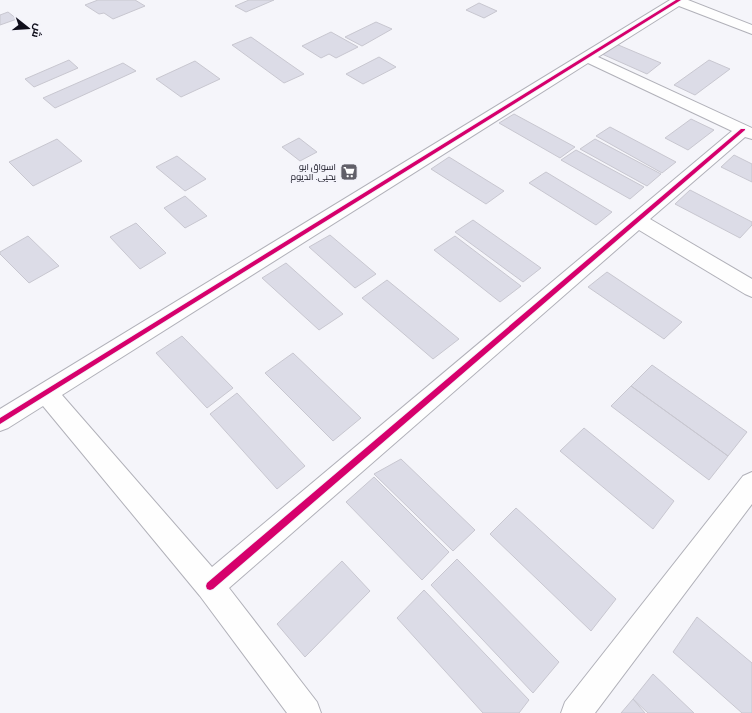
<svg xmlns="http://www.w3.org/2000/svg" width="752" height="713" viewBox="0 0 752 713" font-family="Manrope,Cairo,sans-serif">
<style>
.building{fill:#dcdce7;stroke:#c8c7d0}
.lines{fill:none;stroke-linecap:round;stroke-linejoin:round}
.minor-casing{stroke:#b1b1b9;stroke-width:2}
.minor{fill:#fefefe;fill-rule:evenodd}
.cycleway-casing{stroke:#f4f4fb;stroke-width:2}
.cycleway{fill:#d6006c;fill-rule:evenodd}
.labels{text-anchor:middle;stroke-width:3.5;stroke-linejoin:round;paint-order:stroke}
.far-poi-label{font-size:9px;fill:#0f0e1a;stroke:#f4f4fb;text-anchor:end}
</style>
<rect width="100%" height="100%" fill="#f5f5fa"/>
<path class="building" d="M98,0h37l10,6 -32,13 -9,-6 -5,1 -14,-9z
M249,0h25l-28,12 -11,-6z
M479,3l18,8 -13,7 -18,-8z
M8,12l9,7 -17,6v-10z
M376,22l16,7 -30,17 -17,-9z
M331,32l27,15 -22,11 -7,-4 -8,4 -19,-12z
M251,37l53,37 -20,9 -52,-38z
M616,44l45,19 -14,11 -45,-20z
M379,57l17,10 -33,17 -17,-10z
M69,60l9,8 -44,19 -9,-8z
M709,60l21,9 -35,26 -21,-10z
M195,61l25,18 -39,18 -25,-18z
M123,63l13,8 -81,37 -12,-10z
M514,114l61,33 -15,11 -61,-35z
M691,119l23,11 -26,20 -23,-12z
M610,127l66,35 -14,11 -66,-37z
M299,138l18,14 -17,9 -18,-14z
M57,139l25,22 -49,25 -24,-24z
M595,139l66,35 -14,12 -67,-37z
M576,150l68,37 -14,12 -69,-39z
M734,155l18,9v18l-31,-15z
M177,156l29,23 -21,12 -29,-24z
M449,157l55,34 -18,13 -55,-35z
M546,172l66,40 -16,13 -67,-42z
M690,190l62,32v3l-12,13 -65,-34z
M185,196l22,20 -22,12 -21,-20z
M473,220l68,48 -18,14 -68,-50z
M136,223l30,30 -26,16 -30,-32z
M330,235l46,39 -21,14 -46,-41z
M28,236l31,30 -30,17 -29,-29v-2z
M455,236l66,50 -21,16 -66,-52z
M286,263l57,51 -24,16 -57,-52z
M607,272l75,50 -18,17 -76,-52z
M387,280l72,59 -26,20 -71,-61z
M182,336l51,52 -26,20 -51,-55z
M293,353l68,65 -28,23 -68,-68z
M652,365l95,67 -19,24 -97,-70z
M631,386l97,70 -19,24 -98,-74z
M237,393l68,73 -28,23 -67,-75z
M584,428l90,73 -21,28 -93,-78z
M401,459l74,71 -22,21 -79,-77z
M374,477l75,75 -27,28 -76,-78z
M516,508l100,91 -25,32 -101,-97z
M457,559l102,103 -26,31 -102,-108z
M342,561l28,30 -65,66 -28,-33z
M424,590l105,110 -10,13h-36l-86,-95z
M697,617l55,46v50h-10l-69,-61z
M653,674l41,39h-46l-15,-14z
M633,699l12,14h-24z"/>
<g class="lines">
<g class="minor-casing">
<path id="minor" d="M670,0h18l64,25v9l-73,-28 -81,51 154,71v11l-7,-2 -95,82 102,60v18l-7,-3 -106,-64 -410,358 88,114 4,11h-34l-87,-117 -157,-190 -35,22 -8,3v-22zM588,63l144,68 -520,436 -150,-172z
M752,472v32l-157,209h-34l4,-11 178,-226z"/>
</g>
<use href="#minor" class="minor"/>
<g class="cycleway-casing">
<path id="cycleway" d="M676,0h5l-681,424v-6z
M741,129h4v1l-532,459 -3,1 -3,-1 -1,-3 1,-3z"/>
</g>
<use href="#cycleway" class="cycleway"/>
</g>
<defs>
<g id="supermarket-square" transform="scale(0.9)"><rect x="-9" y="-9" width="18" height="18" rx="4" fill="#605f68" stroke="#f4f4fb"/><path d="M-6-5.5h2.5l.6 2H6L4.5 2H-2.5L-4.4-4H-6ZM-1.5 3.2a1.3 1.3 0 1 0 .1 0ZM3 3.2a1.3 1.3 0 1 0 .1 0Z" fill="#fff"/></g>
</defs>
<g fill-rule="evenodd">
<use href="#supermarket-square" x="349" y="172"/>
</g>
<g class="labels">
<g class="far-poi-label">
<text x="336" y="170">اسواق ابو<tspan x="336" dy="10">يحيى. الديوم</tspan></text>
</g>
</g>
<g transform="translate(28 28) rotate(107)" stroke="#f4f4fb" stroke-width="3" paint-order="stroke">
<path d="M0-3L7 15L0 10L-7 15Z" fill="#0f0e1a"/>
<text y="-6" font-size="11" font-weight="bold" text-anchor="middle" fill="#0f0e1a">ش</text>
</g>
</svg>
